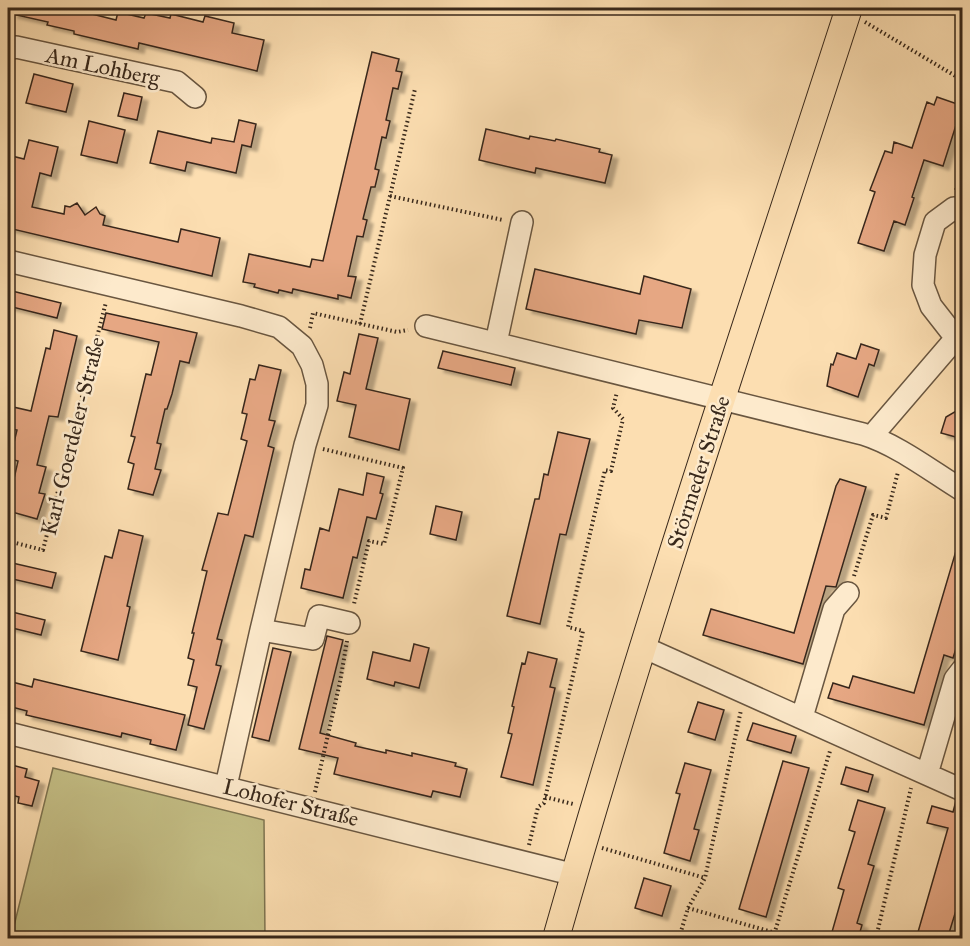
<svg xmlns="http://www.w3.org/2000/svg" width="970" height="946" viewBox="0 0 970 946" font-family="'IM FELL Great Primer',serif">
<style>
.green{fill:#c5c087;stroke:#7e7451;stroke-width:1.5}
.building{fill:#e6a783;stroke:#38281b;stroke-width:1.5;filter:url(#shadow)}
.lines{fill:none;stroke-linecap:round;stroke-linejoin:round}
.minor-casing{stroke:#695640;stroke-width:24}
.major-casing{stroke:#38281b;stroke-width:28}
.path{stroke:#38281b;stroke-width:4;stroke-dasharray:1.5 3;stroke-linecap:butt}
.minor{stroke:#fdeacc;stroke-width:21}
.major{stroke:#fcdeb1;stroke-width:26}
.labels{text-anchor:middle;stroke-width:5;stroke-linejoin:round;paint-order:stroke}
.street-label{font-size:22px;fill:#38281b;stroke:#fdeacc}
</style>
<defs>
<filter id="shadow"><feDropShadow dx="6" dy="4" stdDeviation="1.5" flood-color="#0004"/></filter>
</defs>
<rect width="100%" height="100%" fill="#fcdeb1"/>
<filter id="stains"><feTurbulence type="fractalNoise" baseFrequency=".00333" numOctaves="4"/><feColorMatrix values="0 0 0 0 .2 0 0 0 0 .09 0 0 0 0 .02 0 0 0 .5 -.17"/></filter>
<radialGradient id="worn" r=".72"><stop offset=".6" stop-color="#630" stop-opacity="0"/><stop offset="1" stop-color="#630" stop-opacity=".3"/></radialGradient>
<path class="green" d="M53,768l211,52 1,118h-254z"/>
<path class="building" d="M12,8h69l-1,3 36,9 2,-8 26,6 2,-5 24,5 1,-4 32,8 2,-6 29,7 -2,10 32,7 -7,31 -118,-28 -1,6 -64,-15v-3l-27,-6 1,-3 -36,-8z
M372,52l27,7 -3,12 6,1 -4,17 -5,-1 -7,32 4,1 -4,17 -4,-1 -7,32 4,1 -4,17h-4l-8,32 4,1 -4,17 -6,-1 -9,40 8,1 -5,21 -13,-3v4l-45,-10 -1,4 -13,-3 -1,3 -24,-6 1,-3 -12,-2 6,-28 61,13 2,-8 11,2z
M34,74l39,10 -7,28 -40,-9z
M124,93l18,4 -5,23 -19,-4z
M937,97l26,9v18l-6,-2 -14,44 -19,-6 -12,37 2,1 -9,27 -11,-4 -10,30 -26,-8 17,-51 -5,-2 15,-39 7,2 2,-11 18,6 15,-46 7,3z
M239,120l17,4 -5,23 -9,-2 -6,28 -49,-11 -2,9 -35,-8 8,-32 53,12 1,-5 22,4z
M89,121l36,9 -8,33 -36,-8z
M486,129l43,10 1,-3 25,5 1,-2 44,10 -1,3 13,3 -7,28 -69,-15 -1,5 -56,-13z
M29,140l29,7 -7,29 -11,-3 -8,34 32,7 1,-8 5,1 7,-4 8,12 11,-8 4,7 5,2 -2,9 75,17 3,-13 39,9 -8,38 -204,-48v-73l16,4z
M535,269l105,25 4,-18 47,13 -9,39 -43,-8 -3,14 -110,-25z
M8,290l53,13 -4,15 -49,-12z
M106,313l91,20 -8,30 -9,-2 -8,33 -5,15h-2l-8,34 4,1 -6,25 6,1 -8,25 -25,-6 6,-25 -6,-2 7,-25 -4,-1 15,-62 5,1 8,-33 -57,-13z
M54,330l23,6 -19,81 -9,-1 -12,49 9,2 -7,26 6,1 -8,25 -25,-7 2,-10 -5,-1 9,-40 -8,-2 7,-29 -9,-2 5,-21 18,4 15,-63 4,1z
M359,334l19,4 -12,51 44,10 -11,51 -50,-13 7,-32 -19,-4 7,-29 6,2z
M861,344l18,6 -5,16 -5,-2 -11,33 -31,-11 4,-22 2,1 4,-12 19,6z
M443,351l72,17 -4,17 -73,-17z
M259,365l22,5 -12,50 6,1 -7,25 6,2 -21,89 -8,-2 -28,104 5,1 -6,25 5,1 -17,63 -16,-4 9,-38 -9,-2 6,-25 -6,-2 6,-25h-2l15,-62 -5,-1 16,-57 10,2 19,-74 -6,-2 6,-25 -5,-1 8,-34 5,1z
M963,407v32l-22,-6 5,-16z
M558,432l32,7 -24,96 -6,-1 -20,90 -33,-8 28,-117h4l5,-25 4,1z
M367,473l17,4 -4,16 3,1 -7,25 -9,-2 -10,41 -4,-1 -10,41 -42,-10 4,-19 5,1 10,-42 9,3 10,-42 24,6z
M840,479l26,8 -30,100 -10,-1 -23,78 -100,-29 8,-26 83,24 42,-147z
M436,506l26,6 -6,28 -26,-6z
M119,530l24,6 -16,70 3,1 -12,53 -37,-9 24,-95 7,2z
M958,544l5,1v81l-10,32 -9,-3 -20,70 -96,-27 5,-15 16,5 4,-12 61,17z
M8,562l48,11 -4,15 -44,-10z
M8,611l37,9 -4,15 -33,-8z
M327,636l16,4 -23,93 36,10 -1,3 31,7v-3l26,6v-3l44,10 -1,3 12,3 -7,28 -27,-6 -2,6 -97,-23 4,-16 -39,-9z
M414,644l15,4 -10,40 -24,-6 -1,4 -27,-7 6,-27 37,9z
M273,648l18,4 -22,89 -17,-4z
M528,652l29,7 -7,28 5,1 -22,97 -32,-8 11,-43 -4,-1 6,-26 -2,-1 10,-43 3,1z
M34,679l151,36 -9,35 -26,-6 1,-4 -29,-7 -1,4 -95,-22 1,-4 -19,-5v-25l24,6z
M698,702l26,8 -9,30 -27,-8z
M753,723l43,13 -5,17 -44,-13z
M783,761l26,7 -43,149 -27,-8z
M685,763l26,7 -17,59 5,1 -9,31 -26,-8 16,-59 -4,-1z
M8,764l19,5 -2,8 14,4 -7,25 -14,-3 1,-6 -11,-3z
M846,767l27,8 -5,17 -27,-8z
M858,800l27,8 -17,56 6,2 -17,57 5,2 -4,14h-28l14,-49 -6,-2 17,-56 -6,-2z
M956,801l7,2v85l-14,45 -4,-1 -2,7h-27l32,-111 -21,-5 5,-17 21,6z
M644,878l27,8 -9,30 -27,-8z"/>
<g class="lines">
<g class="minor-casing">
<path id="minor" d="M8,49l8,-2 161,35 18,15
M954,208l-19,14 -10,33 -2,30 8,21 25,32
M8,261l233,55 38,11 23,19 10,19 5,19v21l-12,40 -44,185 -35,156
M426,326l437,108c35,11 68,37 99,56
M496,343l26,-121
M874,438l3,-8 79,-92 6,4
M261,630l52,9 6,-23 30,7
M643,647l319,143
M802,717l32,-108 14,-16
M8,733l567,142
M927,774l28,-95 7,-9"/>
</g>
<g class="major-casing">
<path id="major" d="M556,938c89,-313 193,-621 293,-930"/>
</g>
<path class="path" d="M865,22l97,58
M956,190l6,-20
M390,196l113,24
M360,324l55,-235
M310,328l3,-15 84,19 11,-2
M323,449l80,19 -19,76 -15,-3 -15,63
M8,541l35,9 63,-248
M854,576l19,-61 13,3 12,-46
M315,792l25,-110 7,-41
M545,797l28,7
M529,845l9,-38 6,-4 39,-172 -15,-4 37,-157 6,1 12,-52 -10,-11 4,-16
M602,848l103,30
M688,908l84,24 1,5
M679,938l9,-30 17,-30 36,-168
M773,938l57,-187
M876,938l35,-150"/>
<use href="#minor" class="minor"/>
<use href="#major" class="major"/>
</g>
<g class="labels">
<g class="street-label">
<text transform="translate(103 66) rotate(12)" y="8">Am Lohberg</text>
<text transform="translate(72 436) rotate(-76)" y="8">Karl-Goerdeler-Straße</text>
<text transform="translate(698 472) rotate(-72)" y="8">Störmeder Straße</text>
<text transform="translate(291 802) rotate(14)" y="8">Lohofer Straße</text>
</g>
</g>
<rect width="970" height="946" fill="none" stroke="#fcdeb1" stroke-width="30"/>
<rect x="9" y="9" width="952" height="928" fill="none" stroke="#38281b" stroke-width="3"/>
<rect x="15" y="15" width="940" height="916" fill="none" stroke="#38281b" stroke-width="1.5"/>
<rect width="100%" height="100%" filter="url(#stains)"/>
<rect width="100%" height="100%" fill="url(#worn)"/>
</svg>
